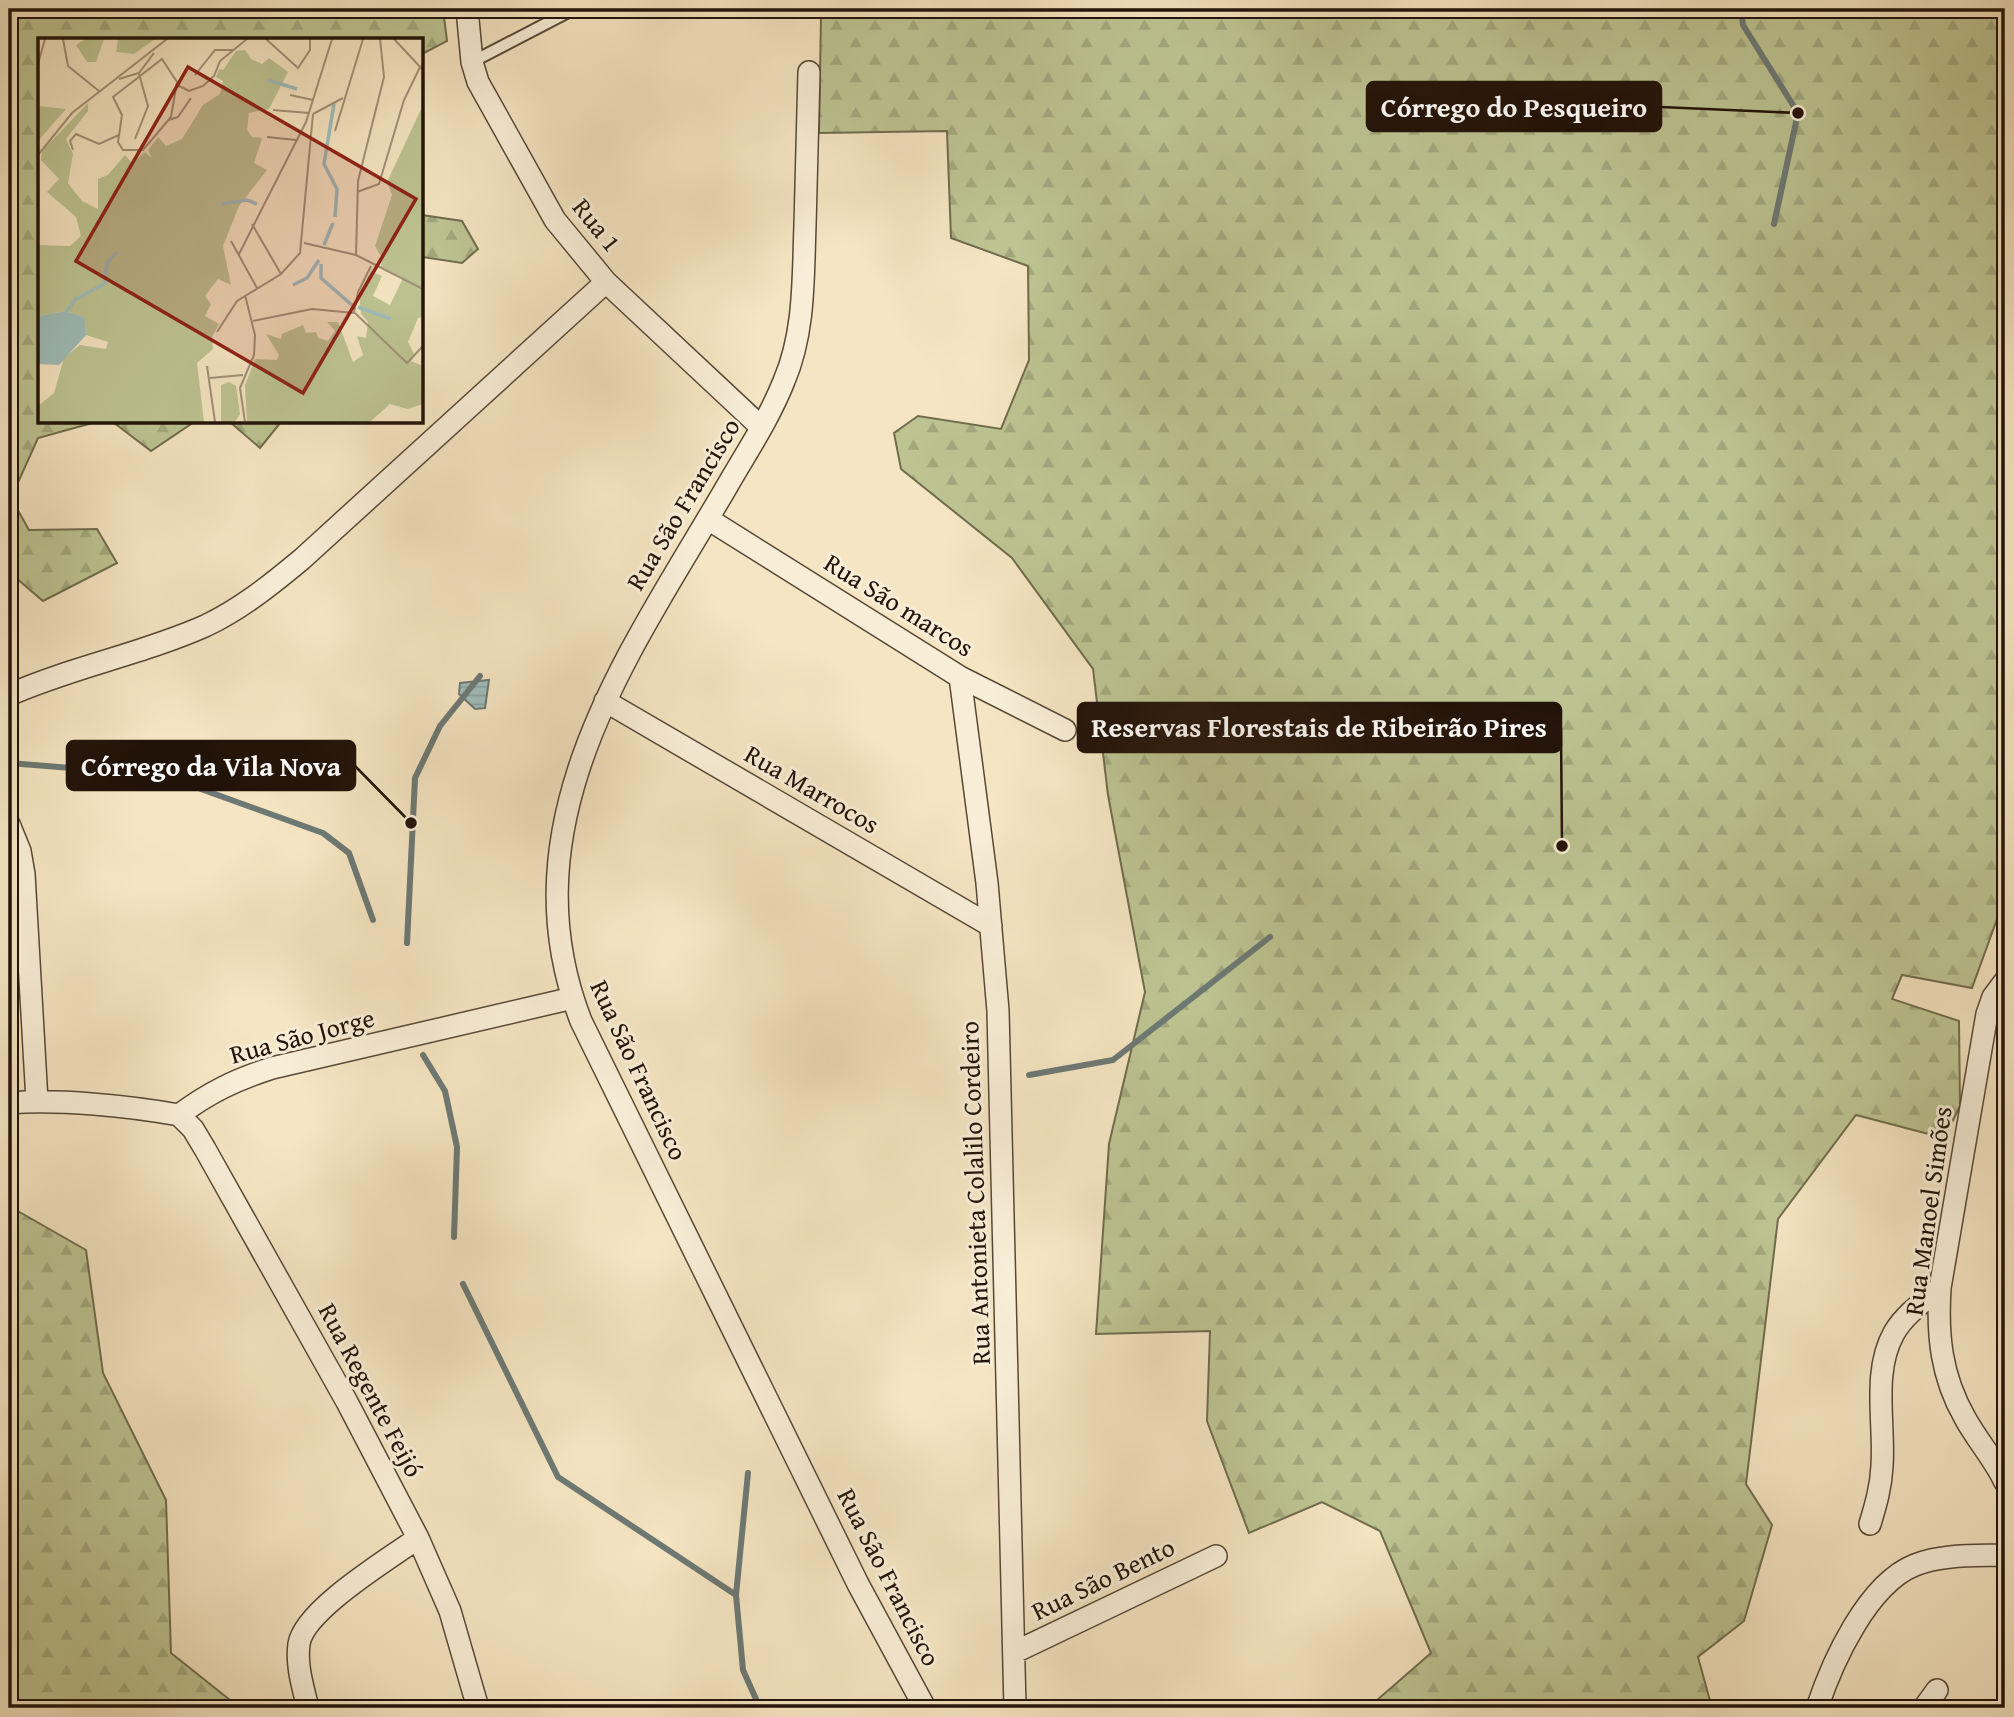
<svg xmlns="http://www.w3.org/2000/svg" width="2014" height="1717" viewBox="0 0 2014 1717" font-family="'Gentium Book Plus',serif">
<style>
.forest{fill:url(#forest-firs);stroke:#706c4e;stroke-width:2}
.water{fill:url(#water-rules);stroke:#6d7974;stroke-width:2}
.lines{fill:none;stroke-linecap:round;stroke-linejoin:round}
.stream{stroke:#6d7974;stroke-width:6}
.service-casing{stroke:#574837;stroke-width:14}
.minor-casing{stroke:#574837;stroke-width:24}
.service{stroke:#f8eed7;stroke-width:10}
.minor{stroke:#f8eed7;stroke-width:21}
.labels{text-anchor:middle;stroke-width:6;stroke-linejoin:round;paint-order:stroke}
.street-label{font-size:26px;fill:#221309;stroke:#f8eed7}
.inset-river{fill:none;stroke:#9fbdbb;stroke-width:3.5}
.inset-road{fill:none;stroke:#a19178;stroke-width:2}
.view{fill:#8f2418;fill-opacity:0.15;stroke:#8f2418;stroke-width:3.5}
.inset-edge{fill:none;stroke:#221309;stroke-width:3.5}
.leader{fill:none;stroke:#221309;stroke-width:2.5}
.callout-dot{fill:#221309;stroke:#f8eed7;stroke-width:2.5}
.callout{fill:#221309;stroke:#221309;stroke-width:2.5}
.callout-label{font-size:28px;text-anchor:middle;font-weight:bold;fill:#fff}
</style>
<defs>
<pattern id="forest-firs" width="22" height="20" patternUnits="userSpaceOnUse" patternTransform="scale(1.75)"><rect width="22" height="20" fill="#bdc492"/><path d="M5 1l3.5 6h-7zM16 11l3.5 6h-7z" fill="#a2a87d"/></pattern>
<pattern id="water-rules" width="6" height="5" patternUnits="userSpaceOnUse" patternTransform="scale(1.75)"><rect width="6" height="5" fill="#9fbdbb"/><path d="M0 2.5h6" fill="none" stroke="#89a29f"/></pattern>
</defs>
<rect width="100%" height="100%" fill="#f5e5c2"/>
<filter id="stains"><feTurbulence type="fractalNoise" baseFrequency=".00286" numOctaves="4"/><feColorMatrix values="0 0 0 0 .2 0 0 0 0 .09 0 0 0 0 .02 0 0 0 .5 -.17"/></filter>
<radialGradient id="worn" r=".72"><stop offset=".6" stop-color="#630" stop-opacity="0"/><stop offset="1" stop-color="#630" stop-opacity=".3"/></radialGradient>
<path class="forest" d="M9,9h434l4,32 -25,13v-14h-382v382h56l-58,16 -27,60 18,32 68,-1 20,34 -74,38 -34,-29z
M807,9h1198v888l-33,91 -70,-13 -10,24 67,22 1,85 -16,32 -88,-23 -78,104 -32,265 26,41 -28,96 -46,36 14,51h-344l63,-55 -51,-122 -58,-29 -73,31 -42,-112 3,-90 -114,3 13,-190 36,-152 -37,-197 -15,-126 -81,-111 -111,-89 -7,-36 24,-17 83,13 28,-69 -1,-94 -77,-28 -4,-107 -128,2 2,-117z
M422,215l40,6 16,28 -16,14 -40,-6z
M113,422h81l-43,29z
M230,422h51l-21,26z
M9,870l8,202h-8z
M9,1206l77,44 17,123 63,127 5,153 69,55h-231z"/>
<path class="water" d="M489,680l-4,28 -10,1 -16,-15 1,-11z"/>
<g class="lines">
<path class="stream" d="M1741,9l2,16 55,88 -24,111
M9,763l112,9 30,-1 172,62 26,20 24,67
M407,943l8,-165 25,-52 40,-50
M423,1055l22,36 12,56 -3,90
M1029,1075l84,-15 157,-123
M463,1284l95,193 178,118 7,75 17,38
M736,1595l12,-122"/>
<g class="service-casing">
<path id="service" d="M472,62l102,-53"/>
</g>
<g class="minor-casing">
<path id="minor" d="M467,9l5,53 6,20 77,138 51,62 155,145
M809,72c-1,51 -3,102 -4,153 -2,53 0,107 -21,156 -15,38 -38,72 -58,107 -96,164 -222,334 -145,533l277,563 67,124
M708,519l252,158 105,53
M960,677l27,206 11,128 17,697
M9,695c63,-28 133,-41 196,-69 36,-17 67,-42 97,-67l304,-277
M605,701l386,225
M9,824l11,27 4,23 13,227
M2005,981l-12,16 -6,17 -47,274c-3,47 1,88 25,130 12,22 29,41 40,64
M9,1103c50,-4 120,3 170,12 31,-23 56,-35 93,-47l301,-70
M179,1115l14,14 12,20 142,253 71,136 32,73 28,97
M1870,1524c6,-20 11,-37 12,-58 3,-43 -10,-94 12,-133 10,-18 30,-32 46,-45
M1015,1652l201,-96
M308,1708c-5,-21 -12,-42 -9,-64 5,-34 90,-85 119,-106
M1817,1708c15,-45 50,-124 98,-143 27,-11 61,-9 90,-10
M1924,1708l13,-18"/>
</g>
<use href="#service" class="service"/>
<use href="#minor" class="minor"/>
</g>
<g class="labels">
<g class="street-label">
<text transform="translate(597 225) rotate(51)" y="9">Rua 1</text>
<text transform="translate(683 504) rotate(-59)" y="9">Rua São Francisco</text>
<text transform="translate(899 605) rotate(32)" y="9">Rua São marcos</text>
<text transform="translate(812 789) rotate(30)" y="9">Rua Marrocos</text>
<text transform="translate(302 1036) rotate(-15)" y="9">Rua São Jorge</text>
<text transform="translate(639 1070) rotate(65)" y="9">Rua São Francisco</text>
<text transform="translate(975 1193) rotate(-92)" y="9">Rua Antonieta Colalilo Cordeiro</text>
<text transform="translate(1928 1211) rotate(-82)" y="9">Rua Manoel Simões</text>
<text transform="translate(371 1390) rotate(62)" y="9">Rua Regente Feijó</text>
<text transform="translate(889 1577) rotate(63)" y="9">Rua São Francisco</text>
<text transform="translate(1103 1579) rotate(-26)" y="9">Rua São Bento</text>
</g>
</g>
<g transform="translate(38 38)">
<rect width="385" height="385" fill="#f5e5c2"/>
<path d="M47,1h19l-8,23h-9l-11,-17zM80,1h37l-21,15 -18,-2zM207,12l6,9 11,5 7,-6 19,14 -19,37 -20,4 -2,17 5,7 10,1 -8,25 13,7 -28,36 -16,40 8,39 -13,-6 -13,17 6,8 -6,12 14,8 -7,13 1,12 -16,14 7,59h-166v-16l16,-13 10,-35 16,-13 26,4 2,-7 -22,-7 -3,-18 -18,-6 -27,5v-71l32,1 11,-10 -5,-19 -29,-25 12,-13 -18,-19 1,-9 46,-48v8l-22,28 7,15 -5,29 14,18 16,8v-30l10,-4 17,-20 7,8 13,-11 7,6 -4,-8 10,-13 8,9 16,-7 21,-34 17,-11 3,-13 -7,-4 3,-8 4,1 13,-19zM385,67v212l-5,1 -10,24 7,14 -4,5 12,5v38l-16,5 -17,-5 -20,18h-123l-2,-37 10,-26 22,1 2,-5 -13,-21 15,5 1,-5 21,-9 3,8 10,-1 2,6 10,3 7,-10 -8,-9h11l15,40 10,-7 -6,-19 9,2 2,-16 -7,-8 -2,-21 12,-22 11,5 -9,20 17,9 13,-27 -22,-11 1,-9 -7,-12 17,-51 -5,-13zM0,68l28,3 -28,32zM191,344l7,4 4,28 -5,8h-14v-37z" fill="#bdc492"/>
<path d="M27,273l19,6 2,18 -27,30 -21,-1v-48z" fill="#9fbdbb"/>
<path class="inset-river" d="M230,42l29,9M296,66l-10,60 13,25 -2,28M183,166l26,-4 10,4M286,207l9,-22M283,226v14l32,28M255,247l14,-7 12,-18M320,269l33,12M28,274l10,-13 28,-15 3,-21 10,-11"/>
<path class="inset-road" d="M25,1l5,27 31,25M228,1l32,29 12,-18v-11M356,1l29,31M124,21l15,23 -6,35 -28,33h-20l-5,-8 4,-27 -9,-18zM0,26l7,-25M157,37l20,-25h18M81,41l20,-6 15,-20M139,47l12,6 14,-5 11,-10 6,-15 27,-22M252,57l23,5M235,72l36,3M275,76l30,-16M131,82l9,-3 13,-19M297,93l28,-92M229,99l29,3M97,101l13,-33 -9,-32M35,112l-3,-9 6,-7 23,10 20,-9M0,117l34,-42 95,-74M319,154l22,-8 25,-84 16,-33M214,186l29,50M193,203l26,47M266,205l52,12 67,34M201,216l67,-132 26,-83M318,217l2,-74 26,-104 -4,-38M317,275l52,50 16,-17M215,283l59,-12 42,4 4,-21 13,-26M179,294l20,-31 44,-27 19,-21 13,-139M169,328l8,56M172,340l33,-3M207,384l-5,-34 14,-33 1,-20 -10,-40"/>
<path class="view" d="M150,29l228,132 -113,194 -227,-132z"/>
<rect width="385" height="385" class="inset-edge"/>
</g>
<path class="leader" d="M1798 113L1661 107M1562 846L1561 728M411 823L355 766"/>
<g class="callout-dot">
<circle cx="1798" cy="113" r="7"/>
<circle cx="1562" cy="846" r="7"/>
<circle cx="411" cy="823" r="7"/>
</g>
<g class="callout">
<rect x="1367" y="82" width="294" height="49" rx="7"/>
<rect x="1078" y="703" width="483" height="49" rx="7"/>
<rect x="67" y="741" width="288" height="49" rx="7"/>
</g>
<g class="callout-label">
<text x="1514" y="117">Córrego do Pesqueiro</text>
<text x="1319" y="737">Reservas Florestais de Ribeirão Pires</text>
<text x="211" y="776">Córrego da Vila Nova</text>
</g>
<rect width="2014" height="1717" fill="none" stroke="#f5e5c2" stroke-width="35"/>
<rect x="10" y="10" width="1993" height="1696" fill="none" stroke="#221309" stroke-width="3.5"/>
<rect x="18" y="18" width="1979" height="1682" fill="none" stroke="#221309" stroke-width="2"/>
<rect width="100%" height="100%" filter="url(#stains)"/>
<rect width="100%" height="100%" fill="url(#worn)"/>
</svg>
